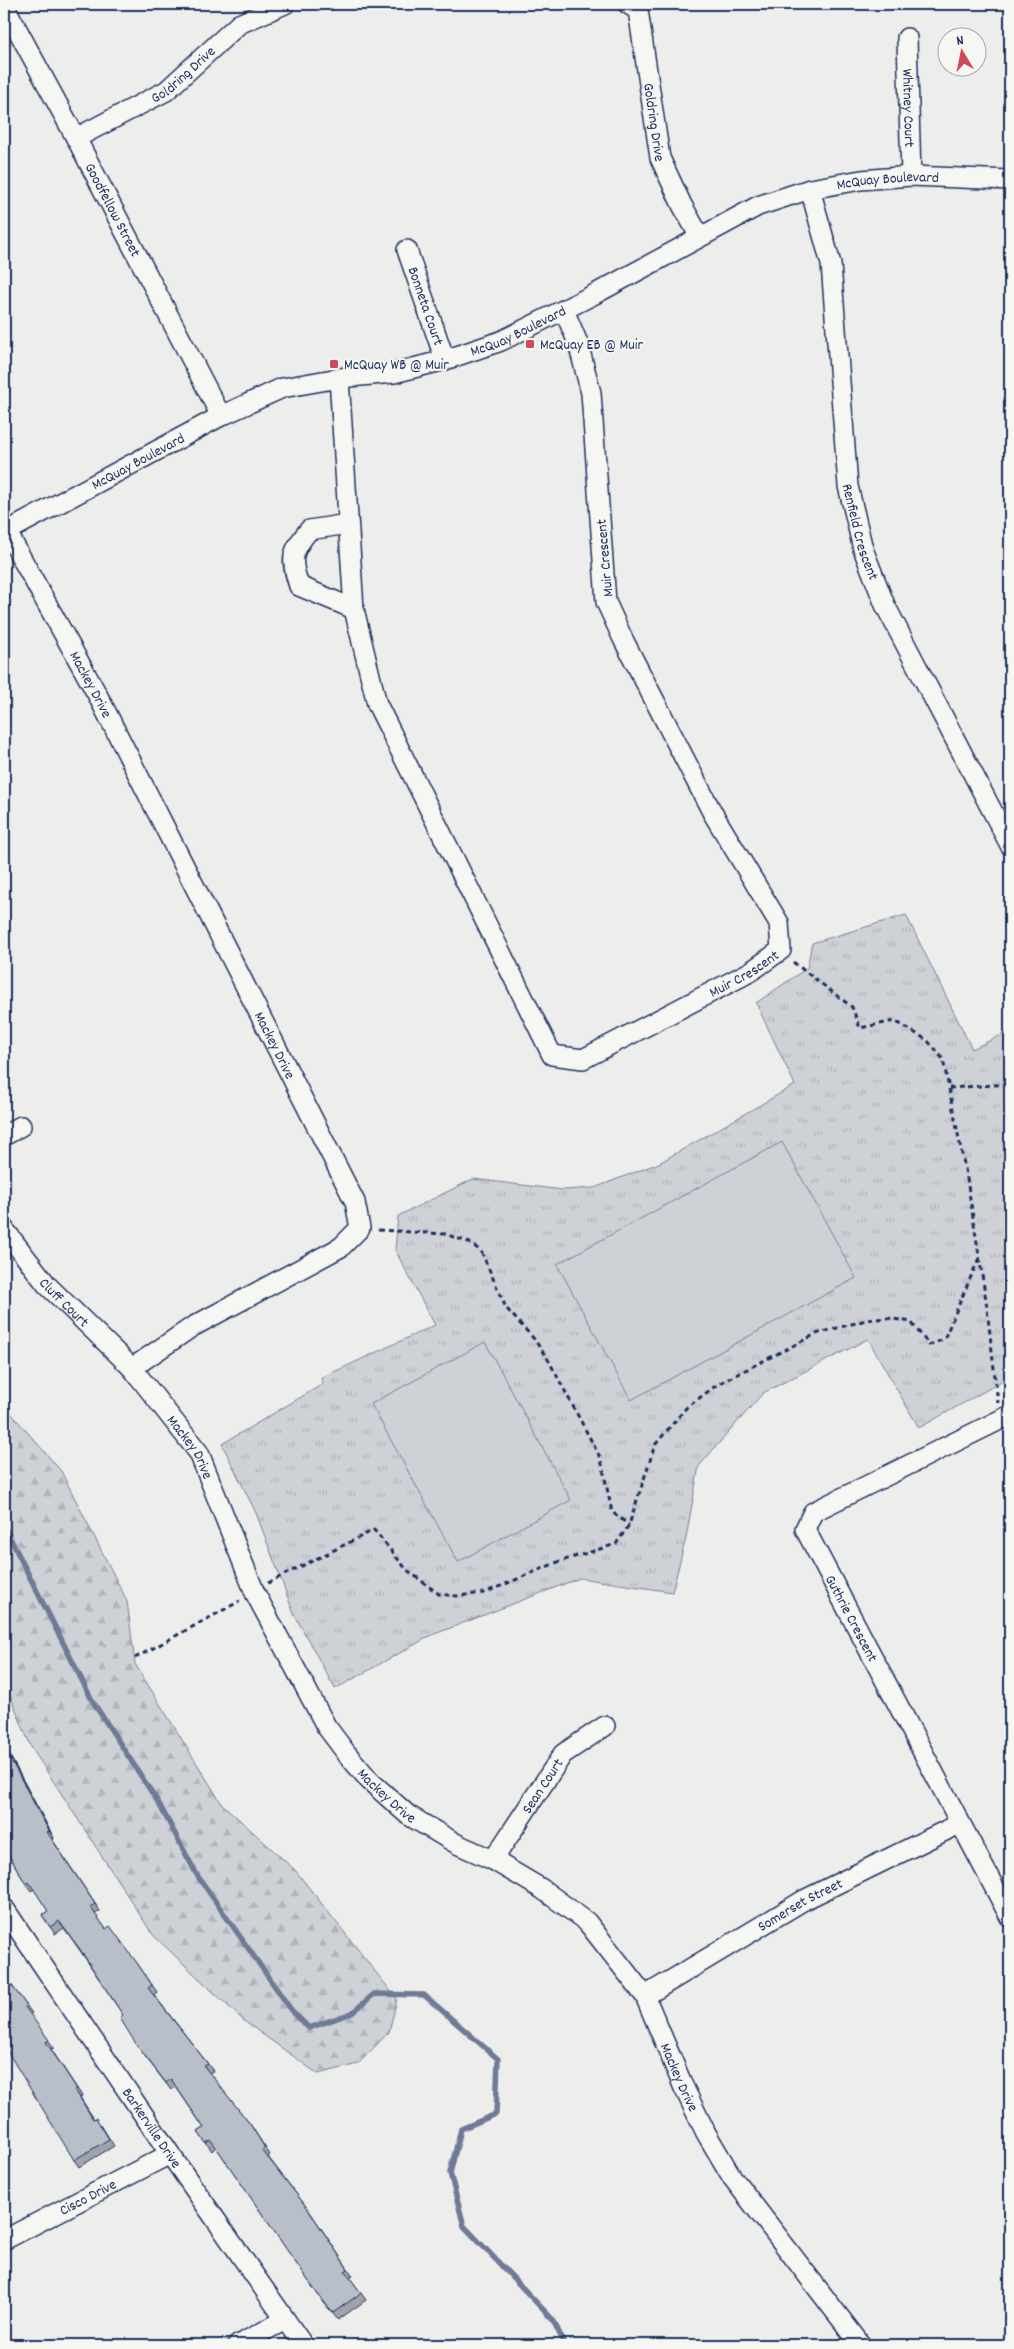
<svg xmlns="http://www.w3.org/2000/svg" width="1014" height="2349" viewBox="0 0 1014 2349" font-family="Dekko,sans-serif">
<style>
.grass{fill:url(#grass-tufts);stroke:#74809a}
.forest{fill:url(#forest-firs);stroke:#74809a}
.pitch{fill:#ced2d7;stroke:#74809a}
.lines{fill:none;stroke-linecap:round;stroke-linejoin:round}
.stream{stroke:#6e7a96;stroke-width:5.5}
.minor-casing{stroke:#1b2f5e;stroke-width:22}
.path{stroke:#1b2f5e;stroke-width:3;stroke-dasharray:5 4;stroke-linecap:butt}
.minor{stroke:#f6f6f2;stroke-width:19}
.wall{fill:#9fa4ac;stroke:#1b2f5e}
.shaded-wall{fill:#82868c;stroke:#1b2f5e}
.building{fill:#b9bfc8;stroke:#1b2f5e}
.poi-dot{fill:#d1495b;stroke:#f6f6f2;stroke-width:2}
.labels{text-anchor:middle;stroke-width:4;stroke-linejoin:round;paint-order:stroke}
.street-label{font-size:15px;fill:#1b2f5e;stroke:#f6f6f2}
.poi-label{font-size:15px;fill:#1b2f5e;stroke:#f6f6f2;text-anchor:start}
</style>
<defs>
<pattern id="grass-tufts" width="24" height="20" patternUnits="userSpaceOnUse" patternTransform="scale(1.25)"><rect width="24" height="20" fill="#ced2d7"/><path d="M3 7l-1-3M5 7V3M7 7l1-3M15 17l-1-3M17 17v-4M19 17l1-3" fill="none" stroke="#b0b5bb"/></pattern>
<pattern id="forest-firs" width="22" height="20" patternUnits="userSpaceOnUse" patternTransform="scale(1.25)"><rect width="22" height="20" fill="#ced2d7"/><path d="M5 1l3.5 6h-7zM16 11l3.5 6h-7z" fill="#b0b5bb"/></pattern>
</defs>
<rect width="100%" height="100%" fill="#edeeec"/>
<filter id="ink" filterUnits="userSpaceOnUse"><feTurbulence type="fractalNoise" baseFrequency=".02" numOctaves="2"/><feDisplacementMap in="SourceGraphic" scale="10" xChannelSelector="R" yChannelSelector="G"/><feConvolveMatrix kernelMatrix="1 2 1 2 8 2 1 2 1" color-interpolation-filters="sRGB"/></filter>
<g filter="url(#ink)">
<path class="grass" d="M906,915l66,134 38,-18v352l-9,-1 -82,46 -51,-89 -105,54 -64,73 -13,72 -14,54 -92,-14 -148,57 -97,54 -41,-75 -38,-101 -34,-69 101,-60 -2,-6 114,-53 -40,-75 3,-34 75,-37 90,11 31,-2 65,-25 136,-78 -39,-82 51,-35 5,-25z"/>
<path class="forest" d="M4,1405l57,66 66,130 8,63 87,140 73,66 102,129 -8,33 -31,32 -40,10 -74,-53 -91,-86 -122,-188 -27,-66z"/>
<path class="pitch" d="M782,1142l74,136 -225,122 -74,-136z
M485,1342l86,158 -113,62 -87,-158z"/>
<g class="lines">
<path class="stream" d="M4,1526l89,176 65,100 39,73 95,136 17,17 43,-15 22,-19 50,1 74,64 -2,55 -35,15 -11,44 14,53 89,94 12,25"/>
<g class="minor-casing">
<g id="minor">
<path id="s1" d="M628,4l10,6 22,148 22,47 18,32"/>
<path id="s2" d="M4,5l72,133 145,278"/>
<path id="s3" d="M907,38l4,138"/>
<path id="s4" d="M76,138l90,-47 73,-67 46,-20"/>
<path id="s5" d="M810,189l21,75 17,222 15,63 22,56 125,240"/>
<path id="s6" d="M407,250l38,110"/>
<path id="s7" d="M339,378l15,231 23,95 175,351 31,4 167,-87 31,-22 -2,-27 -67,-111 -89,-173 -17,-37 -15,-209 -13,-50 -14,-33"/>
<path d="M348,524l-39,6c-18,22 -19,29 -10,56l55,23"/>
<path id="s8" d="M7,532l90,162 258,508 5,26 -19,19 -149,80 -60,41"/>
<path id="s9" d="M4,533l217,-117 61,-28 57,-10 55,-5 51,-13 56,-19 94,-47 163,-88 52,-17 51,-9 50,-4 99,4"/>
<path d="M4,1136l17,-10"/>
<path id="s10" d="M4,1229l43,56 85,83 67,85 56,140 71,133 21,28 23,27 38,34 49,29 36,16 49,29 45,33 58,74 39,92 22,45 26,44 129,168"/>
<path id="s11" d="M1010,1415l-197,97 -8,17 205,388"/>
<path id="s12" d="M493,1860l70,-106 42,-28"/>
<path id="s13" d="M4,1908l166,246 133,191"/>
<path id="s14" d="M645,1996l159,-96 155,-76"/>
<path id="s15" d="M4,2240l166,-86"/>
<path d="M238,2345l47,-25"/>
</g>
</g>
<path class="path" d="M793,962l59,45 8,21 35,-7 32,19 16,19 24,120 19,121 12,103
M949,1088l61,-4
M378,1230l67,4 23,8 13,9 25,57 28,31 15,22 52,98 11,53 17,13
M268,1583l106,-53 33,40 32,24 18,2 27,-3 74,-31 58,-18 13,-19 26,-80 31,-37 32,-24 98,-50 50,-14 22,-2 23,4 18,23 15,-6 35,-81
M135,1658l105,-57"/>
<use href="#minor" class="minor"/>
</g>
<path class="wall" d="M4,1745l50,93 -2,1 48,72 -5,3 11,15 31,34 20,29 -3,3 54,69 5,7 -4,2 41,51 20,31 -2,2 40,52 45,67 -3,2 16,22 -28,20 -17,-21 -105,-152 -4,4 -14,-19 6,-4 -28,-41 -5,3 -30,-39 -18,-36 -42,-63 -17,-24 -9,6 -13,-19 6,-4 -14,-22 -3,2 -5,-7 -22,-37z
M4,1975l28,38 -2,2 24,33 -3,1 31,47 -2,1 14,22 7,6 13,21 -35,21 -5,-7z"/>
<path class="shaded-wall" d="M4,1745l50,93 -5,-7 -45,-84z"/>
<path class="building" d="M4,1747l45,84 -2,1 48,72 -5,3 16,22 4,-3 27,37 15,22 -4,3 60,76 -4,2 46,58 15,24 -3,2 46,59 40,60 -3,2 16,22 -28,20 -17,-21 -105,-152 -5,3 -8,-11 6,-4 -33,-49 -5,4 -30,-39 -16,-26 3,-3 -44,-67 -20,-27 -9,6 -8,-12 6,-4 -19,-29 -3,2 -22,-37z
M4,1975l23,31 -2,1 24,33 -3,2 31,47 -2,1 18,29 3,-1 13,21 -35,21 -70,-114z"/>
</g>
<g class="poi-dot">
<rect x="525" y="339" width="10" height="10" rx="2.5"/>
<rect x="329" y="359" width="10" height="10" rx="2.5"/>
</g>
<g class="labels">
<g class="street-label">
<text dy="5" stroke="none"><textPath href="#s4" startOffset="125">Goldring Drive</textPath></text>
<text dy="5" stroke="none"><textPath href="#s3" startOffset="70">Whitney Court</textPath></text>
<text dy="5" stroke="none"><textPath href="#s1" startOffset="125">Goldring Drive</textPath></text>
<text dy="5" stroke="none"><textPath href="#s9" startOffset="962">McQuay Boulevard</textPath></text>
<text dy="5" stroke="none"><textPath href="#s2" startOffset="232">Goodfellow Street</textPath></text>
<text dy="5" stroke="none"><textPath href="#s6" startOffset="59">Bonneta Court</textPath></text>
<text dy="5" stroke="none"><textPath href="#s9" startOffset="558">McQuay Boulevard</textPath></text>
<text dy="5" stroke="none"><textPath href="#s9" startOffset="152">McQuay Boulevard</textPath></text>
<text dy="5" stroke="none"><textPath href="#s5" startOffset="348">Renfield Crescent</textPath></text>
<text transform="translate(604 558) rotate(-95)" y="5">Muir Crescent</text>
<text dy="5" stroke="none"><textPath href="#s8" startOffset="174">Mackey Drive</textPath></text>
<text dy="5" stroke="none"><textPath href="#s7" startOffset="935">Muir Crescent</textPath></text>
<text dy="5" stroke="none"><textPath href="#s8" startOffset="579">Mackey Drive</textPath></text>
<text dy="5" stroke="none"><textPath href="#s10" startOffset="95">Cluff Court</textPath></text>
<text dy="5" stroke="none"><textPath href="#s10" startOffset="288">Mackey Drive</textPath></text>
<text dy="5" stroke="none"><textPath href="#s11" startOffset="339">Guthrie Crescent</textPath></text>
<text dy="5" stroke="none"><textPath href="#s12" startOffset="89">Sean Court</textPath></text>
<text dy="5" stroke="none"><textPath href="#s10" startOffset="692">Mackey Drive</textPath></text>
<text dy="5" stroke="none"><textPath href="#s14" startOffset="180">Somerset Street</textPath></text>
<text dy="5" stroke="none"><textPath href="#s10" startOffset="1112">Mackey Drive</textPath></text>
<text dy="5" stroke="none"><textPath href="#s13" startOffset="265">Barkerville Drive</textPath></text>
<text dy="5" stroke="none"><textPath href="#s15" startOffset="94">Cisco Drive</textPath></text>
</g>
<g class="poi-label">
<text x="540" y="349">McQuay EB @ Muir</text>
<text x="344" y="369">McQuay WB @ Muir</text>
</g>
</g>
<rect width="1014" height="2349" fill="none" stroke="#f6f6f2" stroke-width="20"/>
<rect x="10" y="10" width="994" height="2329" fill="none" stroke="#1b2f5e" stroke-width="2" filter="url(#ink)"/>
<g transform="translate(962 52) rotate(350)"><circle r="24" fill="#f6f6f2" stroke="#9ea6b7"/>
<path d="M0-4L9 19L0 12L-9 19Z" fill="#d1495b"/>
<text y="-8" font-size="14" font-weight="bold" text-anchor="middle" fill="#1b2f5e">N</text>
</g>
</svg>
